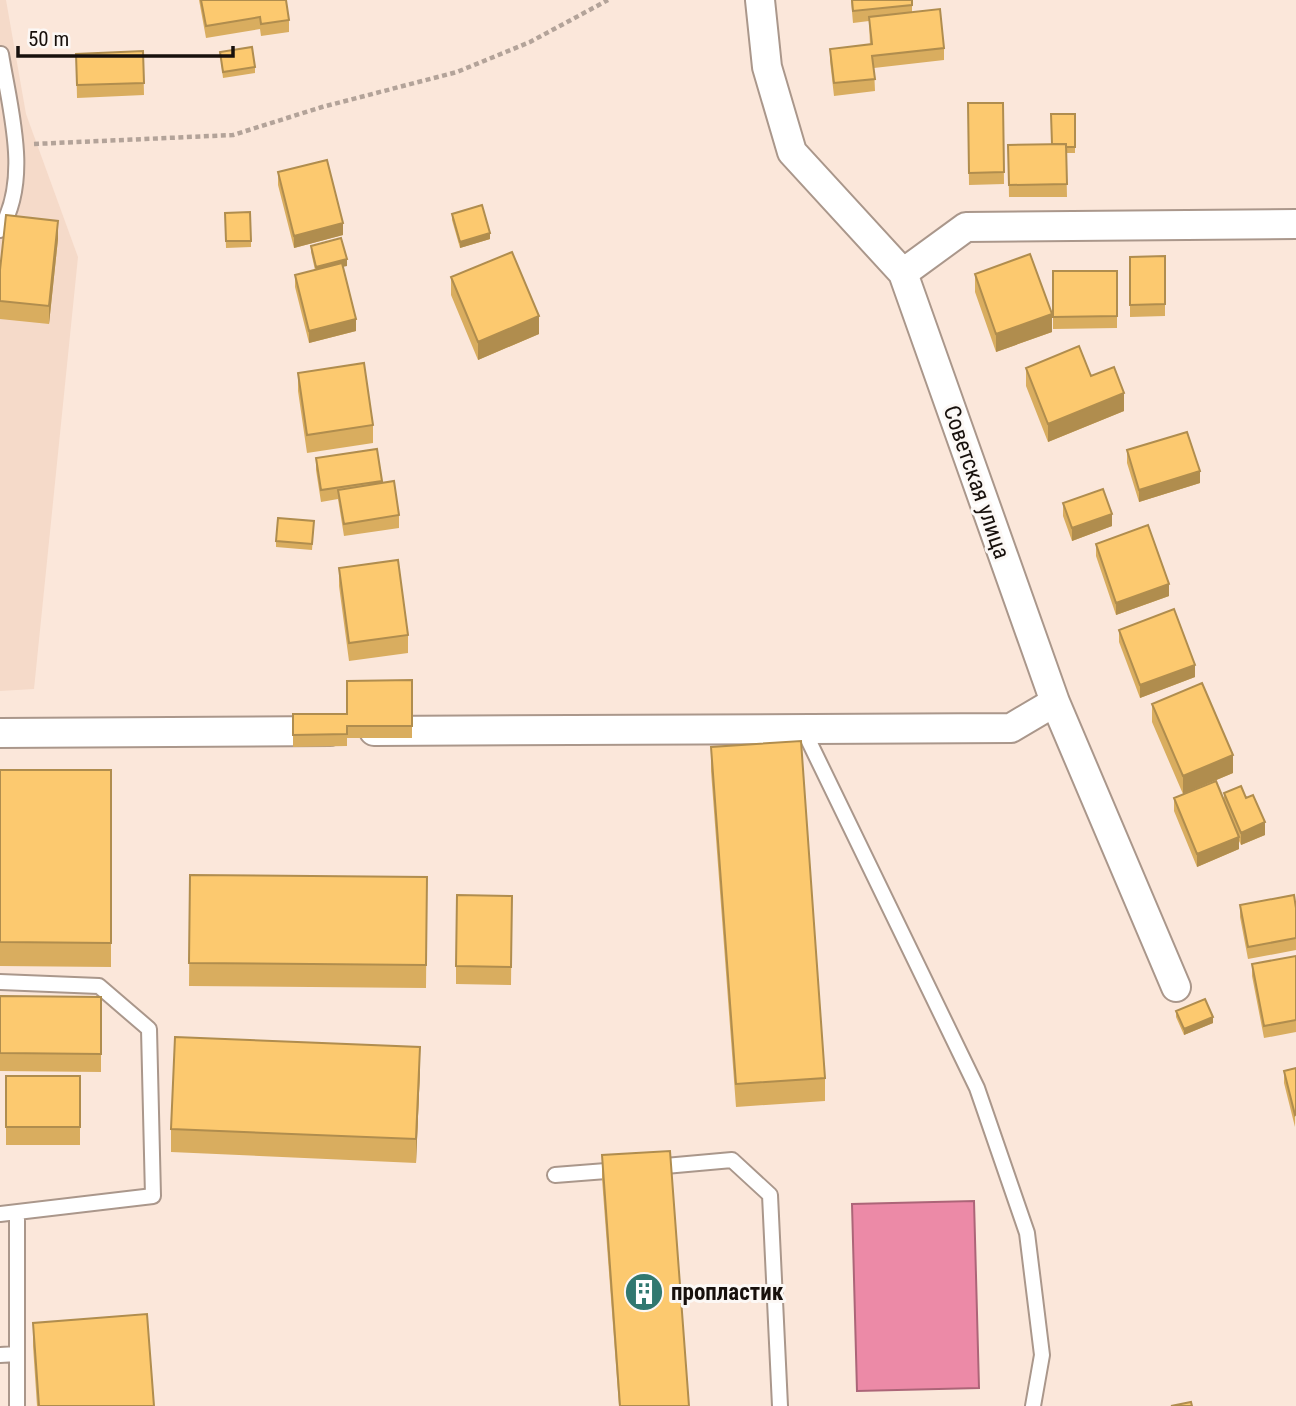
<svg xmlns="http://www.w3.org/2000/svg" width="1296" height="1406" viewBox="0 0 1296 1406" font-family="'Roboto Condensed',sans-serif">
<style>
.built{fill:#f5dac9}
.water{fill:#ec8aa7;stroke:#ac6578;stroke-width:2}
.lines{fill:none;stroke-linecap:round;stroke-linejoin:round}
.lane-casing{stroke:#aa978b;stroke-width:18}
.street-casing{stroke:#aa978b;stroke-width:32}
.path{stroke:#b3a399;stroke-width:4.5;stroke-dasharray:5 3.5;stroke-linecap:butt}
.lane{stroke:#fff;stroke-width:14}
.street{stroke:#fff;stroke-width:28}
.wall{fill:#d9ad5f}
.shaded-wall{fill:#b08d4e}
.building{fill:#fcc96f;stroke:#b08d4e;stroke-width:2}
.labels{text-anchor:middle;stroke-width:6;stroke-linejoin:round;paint-order:stroke}
.street-label{font-size:23px;fill:#17100c;stroke:#fcf8f5}
.poi-label{font-size:23px;font-weight:bold;fill:#17100c;stroke:#fcf8f5;text-anchor:start}
</style>
<rect width="100%" height="100%" fill="#fbe7da"/>
<path class="built" d="M0,0h6l20,114 52,143 -44,432 -34,2z"/>
<path class="water" d="M974,1201l5,187 -122,3 -5,-187z"/>
<g class="lines">
<g class="lane-casing">
<path id="lane" d="M0,230c31,-51 10,-120 1,-176
M803,729l174,359 50,145 15,122 -9,51
M0,982l99,4 50,43 4,167 -153,18
M654,1167l78,-7 38,35 10,211
M555,1175l64,-5
M17,1214v192
M0,1355l17,-1"/>
</g>
<g class="street-casing">
<path id="street" d="M760,0l7,67 25,85 111,121 152,429 121,285
M903,273l63,-46 330,-3
M374,731l637,-3 44,-26
M0,733l330,-2"/>
</g>
<path class="path" d="M34,144l199,-9 89,-28 135,-35 73,-30 78,-42"/>
<use href="#lane" class="lane"/>
<use href="#street" class="street"/>
</g>
<path class="wall" d="M199,0h87l3,20v12l-28,4 -1,-7 -54,9z
M851,0h61v12l32,36v12l-70,8 1,23 -41,5 -4,-35v-12l40,-4 -1,-24 -16,2z
M143,51l1,44 -67,3 -1,-44z
M220,52l35,15v6l-32,5z
M968,103h35l1,81 -35,1z
M1075,114v39h-9l1,44h-58l-1,-52 43,-1z
M278,172l65,63 -49,13 -16,-63z
M225,213l26,28v6l-25,1z
M452,214l38,25 -30,9 -8,-28z
M58,239l-9,85 -49,-5v-49z
M311,246l36,20h-4l13,65 -47,12 -14,-56v-12l20,-5 -4,-18z
M1165,256v60l-35,1v-60z
M1053,271h64v57l-64,1z
M975,274l77,58 -56,20 -21,-60z
M451,277l88,57 -61,26 -27,-65z
M1026,368l65,8 33,35 -76,31 -22,-56z
M298,373l75,52v18l-66,10 -9,-62z
M1127,450l73,33 -61,19 -12,-39z
M316,458l66,23v2l17,32v13l-55,8 -6,-37 -17,3 -5,-32z
M1063,503l49,23 -40,15 -9,-25z
M314,521l-2,29 -36,-3v-6z
M1096,544l73,52 -53,19 -20,-59z
M339,568l69,67v18l-59,8 -10,-75z
M1119,630l76,47 -55,21 -21,-56z
M412,680v58h-65v8l-54,1v-33h54z
M1152,704l81,69 -50,21 -31,-72z
M711,747l114,331v23l-89,6 -25,-336z
M0,770h111v197l-111,-1z
M1224,793l41,42 -24,10 -2,-4v8l-42,18 -23,-56v-13l50,2z
M190,875l237,2 -1,111 -237,-2z
M512,896l-1,89 -55,-1v-18z
M1240,905l56,3v42l-48,9 -8,-42z
M1296,956v76l-32,6 -12,-62v-12z
M0,996l101,1v75l-101,-1z
M1176,1011l37,12 -29,12 -8,-18z
M1296,1068l-1,59 -11,-44v-12z
M420,1070l-4,93 -245,-11v-23z
M6,1076h74v69h-74z
M602,1155l87,251h-70l-17,-227z
M33,1323l121,83h-117l-4,-60z"/>
<path class="shaded-wall" d="M58,221v18l-9,85v-18z
M343,223v12l-49,13v-12z
M490,233v6l-30,9v-6z
M347,259v7l-31,7v-6z
M1052,314v18l-56,20v-18z
M539,316v18l-61,26v-18z
M356,319v12l-47,12v-12z
M1124,393v18l-76,31v-18z
M1200,471v12l-61,19v-12z
M1112,514v12l-40,15v-13z
M1169,584v12l-53,19v-12z
M1195,665v12l-55,21v-13z
M1233,755v18l-50,21v-18z
M1265,822v13l-24,10v-12z
M1239,837v12l-42,18v-13z
M1213,1017v6l-29,12v-6z
M420,1047v23l-4,93v-24z"/>
<path class="building" d="M201,0h85l3,20 -28,4 -1,-7 -54,9z
M852,0h60v5l-59,6z
M940,9l4,39 -72,8 3,23 -41,4 -4,-34 42,-5 -3,-27z
M252,47l3,20 -32,5 -3,-20z
M143,51l1,32 -67,2 -1,-31z
M968,103h35l1,69 -35,1z
M1051,114h24v33h-9v-3h-14z
M1066,144l1,40 -58,1 -1,-40z
M327,160l16,63 -49,13 -16,-64z
M482,205l8,28 -30,9 -8,-28z
M250,212l1,29h-25l-1,-28z
M6,215l52,6 -9,85 -49,-5v-31z
M341,238l6,21 -31,8 -5,-21z
M512,252l27,64 -61,26 -27,-65z
M1030,254l22,60 -56,20 -21,-60z
M1165,256v48l-35,1v-48z
M342,263l14,56 -47,12 -14,-56z
M1053,271h64v45l-64,1z
M1079,346l12,30 23,-9 10,26 -76,31 -22,-56z
M364,363l9,62 -66,10 -9,-62z
M1187,432l13,39 -61,19 -12,-40z
M377,449l5,32 -61,9 -5,-32z
M394,481l5,34 -55,9 -6,-34z
M1103,489l9,25 -40,14 -9,-25z
M278,518l36,3 -2,23 -36,-3z
M1148,525l21,59 -53,19 -20,-59z
M398,560l10,75 -59,8 -10,-75z
M1174,609l21,56 -55,20 -21,-55z
M412,680v46h-65v8l-54,1v-21h54v-33z
M1202,683l31,72 -50,21 -31,-72z
M801,741l24,337 -89,6 -25,-337z
M0,770h111v173l-111,-1z
M1216,781l23,56 -42,17 -23,-56z
M1241,786l5,12 7,-3 12,27 -24,11 -17,-40z
M190,875l237,2 -1,88 -237,-2z
M457,895l55,1 -1,71 -55,-1z
M1294,895l2,13v30l-48,9 -8,-42z
M1296,956v64l-32,6 -12,-62z
M0,996l101,1v57l-101,-1z
M1205,999l8,18 -29,12 -8,-18z
M175,1037l245,10 -4,92 -245,-10z
M1296,1068v46l-1,1 -11,-44z
M6,1076h74v51h-74z
M670,1151l19,255h-69l-18,-251z
M147,1314l7,92h-115l-6,-83z
M1191,1402l1,4h-21z"/>
<defs>
<g id="building-disc" transform="scale(2.0125)"><circle r="9.5" fill="#317870" stroke="#fcf8f5"/><path d="M-4-6H4V6H1V3H-1V6H-4ZM-2.5-4.3h1.7v1.8h-1.7ZM.8-4.3h1.7v1.8H.8ZM-2.5-1h1.7V.8h-1.7ZM.8-1h1.7V.8H.8Z" fill="#fff"/></g>
</defs>
<g fill-rule="evenodd">
<use href="#building-disc" x="644" y="1292"/>
</g>
<g class="labels">
<g class="street-label">
<text transform="translate(977 482) rotate(71)" y="8">Советская улица</text>
</g>
<g class="poi-label">
<text x="671" y="1300">пропластик</text>
</g>
</g>
<path d="M18 46v10h215v-10" fill="none" stroke="#17100c" stroke-width="3.5"/>
<text x="28" y="46" font-size="21" fill="#17100c" stroke="#fcf8f5" stroke-width="5" paint-order="stroke">50 m</text>
</svg>
